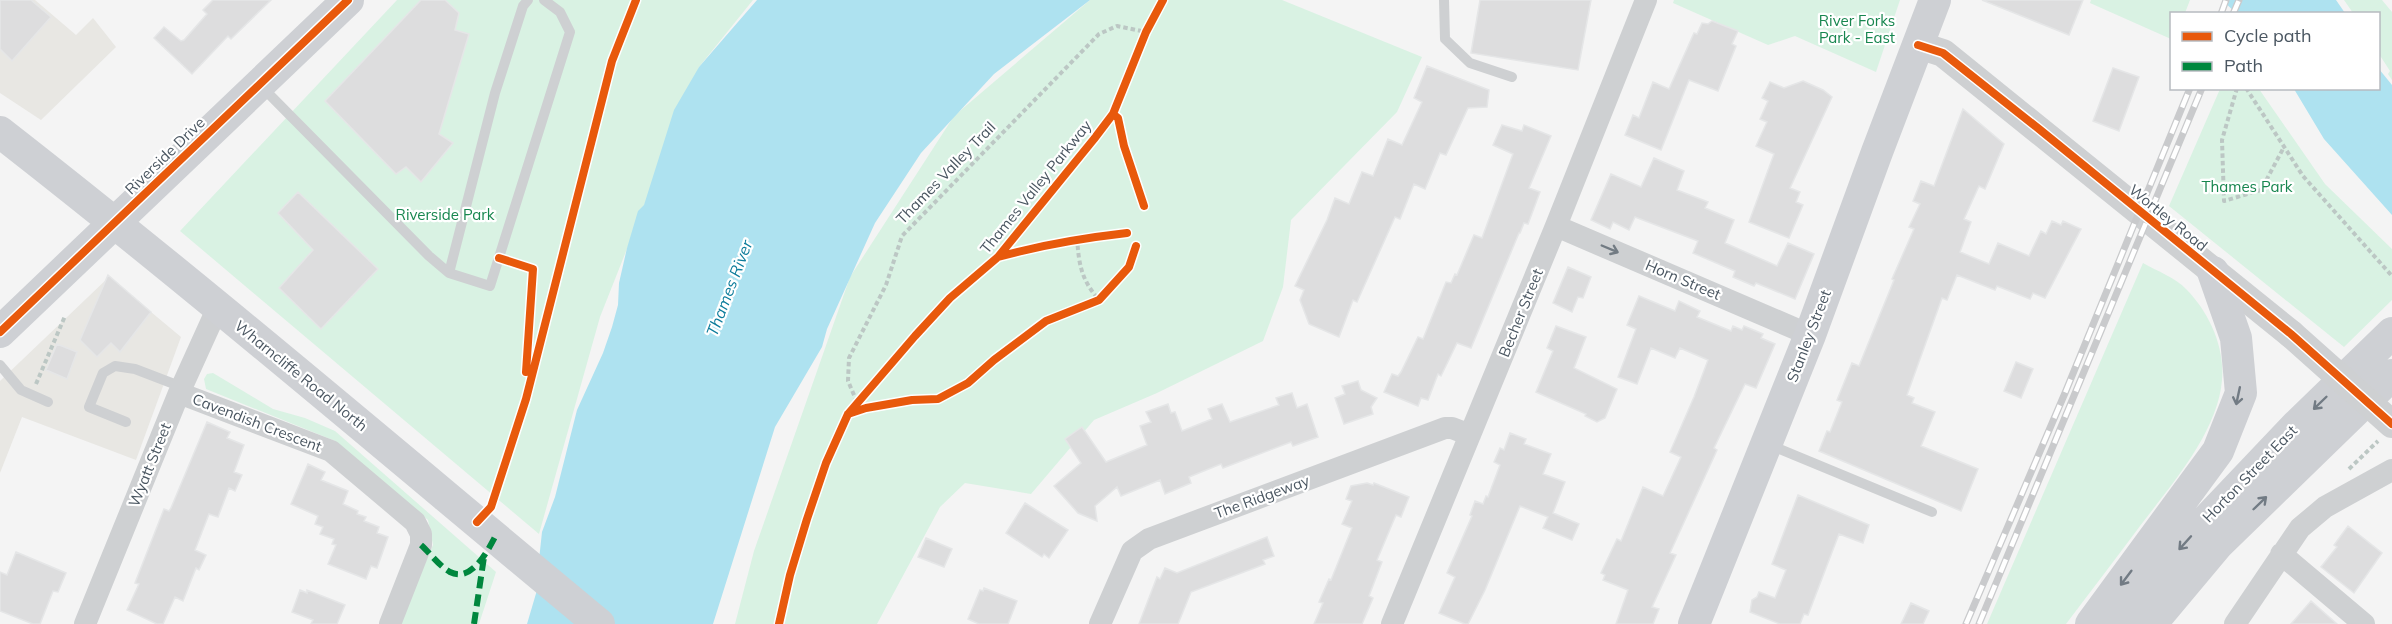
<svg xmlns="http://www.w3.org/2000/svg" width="2392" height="624" viewBox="0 0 2392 624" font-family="Mulish,sans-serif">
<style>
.commercial{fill:#e8e7e3}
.green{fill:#d9f2e3}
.water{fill:#aee2f0}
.building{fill:#ddddde;stroke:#e5e6e7;stroke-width:1.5}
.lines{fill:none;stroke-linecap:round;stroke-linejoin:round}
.path{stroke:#bcc7c4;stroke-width:4;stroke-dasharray:4.5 3;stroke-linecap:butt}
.service{stroke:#ced0d2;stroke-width:10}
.minor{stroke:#ced0d2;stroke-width:22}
.tertiary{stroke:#ced0d2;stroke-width:28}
.secondary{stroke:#ced0d4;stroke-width:32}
.rail-casing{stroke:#c9cacc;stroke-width:7}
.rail{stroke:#fff;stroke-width:4.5;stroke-dasharray:14;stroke-linecap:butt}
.tertiary-bridge{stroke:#ced0d2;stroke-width:28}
.quiet{stroke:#00873e;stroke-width:6;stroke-dasharray:12 6;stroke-linecap:butt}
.cycleway-casing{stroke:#fff;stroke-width:11}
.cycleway{stroke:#e8590c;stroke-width:8}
.oneway{stroke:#727b83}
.oneway2{stroke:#727b84}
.labels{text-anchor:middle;stroke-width:4.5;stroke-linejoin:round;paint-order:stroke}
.park-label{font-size:15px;fill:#17864f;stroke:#fff}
.street-label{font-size:15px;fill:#4a5661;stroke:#fff}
.water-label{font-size:16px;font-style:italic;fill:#0c7c9b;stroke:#fff}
</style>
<rect width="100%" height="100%" fill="#f4f4f4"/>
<path class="commercial" d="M0,0h35l41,35 17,-17 23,29 -75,73 -41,-27z
M109,277l72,60 -45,123 -114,-43 -22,56v-92z"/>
<path class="green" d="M397,0h356l-54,67 -99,250 -61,217 -359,-303z
M1090,0h192l140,57 -25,55 -106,108 -8,67 -20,54 -106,52 -63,27 -63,74 -66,-11 -25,24 -63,117h-142l19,-73 96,-274 104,-161z
M1674,0h226l-24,72 -81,-36 -27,9 -95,-42z
M2091,0h99l-5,13 -13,1 -1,25 -81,-36z
M2344,0h38l10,12v68l-4,-6 2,-3 -11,-17 -1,-40 -25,-1z
M2220,89h39l66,95 67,65v51l-48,47 -175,-141z
M2143,263c14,8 33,15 43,26 23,23 39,58 36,91 -4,52 -51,105 -82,146 -24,32 -49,65 -74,98h-79z
M213,373l60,36 32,9 30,13 161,141 -17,52h-80l34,-79 -5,-25 -93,-79 -129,-52 -2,-10 3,-5z"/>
<path class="water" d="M757,0h333l-96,74 -73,79 -46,70 -48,106 -5,18 -47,80 -62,197h-186l13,-44 -1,-20 3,-28 13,-35 22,-87 26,-57 9,-26 6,-22 1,-22 8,-35 11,-37 6,-6 30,-95 25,-43z
M2222,0h114l9,13h-109z
M2379,69l13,16v130l-68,-76 -30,-50 84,-1z"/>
<path class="building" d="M0,0h31l20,17 -39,44 -12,-12z
M213,0h58l-40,39 -3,-3 -36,38 -38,-36 10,-11 17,14 3,-1 23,-26 -4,-4z
M421,0h24l14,13 -4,17 14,4 -30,100 14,9 -32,39 -15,-15 -10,7 -71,-73z
M1480,0h111l-13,70 -107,-17z
M1982,0h101l-14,35z
M1712,21l26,10 -6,13 4,2 -18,45 -29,-11 -28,70 -36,-15 8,-20 6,3 14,-36 16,7 25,-56 3,1 5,-11 6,1z
M1427,66l62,24 -2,17 -19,1 -22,47 -6,-2 -15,36 -11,-5 -14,35 -5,-2 -38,85 -4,-2 -14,37 -30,-13 -9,-24 4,-10 -9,-4 32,-66 8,-22 14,6 13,-32 11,4 15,-37 14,6 20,-43 -8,-4z
M2113,68l26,9 -20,54 -26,-10z
M1803,81l20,9 9,7 -42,91 10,4 -4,10 7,3 -14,33 -40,-16 25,-68 -18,-8 11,-24 -7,-3 8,-18 -6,-3 8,-16 14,6z
M1963,109l41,35 -19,45 -6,-3 -15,33 7,3 -11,30 29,12 9,-21 31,13 12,-25 5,3 6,-13 9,4 2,-4 18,8 -36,69 -12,-5 -3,6 -33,-13 -2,4 -38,-15 -10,25 -5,-2 -35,97 7,3 -2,5 23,9 -14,34 57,23 -17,42 -142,-60 8,-20 3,1 12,-30 -5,-2 15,-37 7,3 35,-86 -2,-1 22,-50 -5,-2 11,-23 -7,-3 8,-20 13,5z
M1502,125l20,6 2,-6 27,11 -22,52 11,4 -12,32 -4,-1 -4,10h-1l-48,115 -14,-5 -16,33 -3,-2 -10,26 -7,-2 -3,8 -34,-14 8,-18 6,2 3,-4 17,-35 5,2 23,-57 5,1 4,-9 2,1 17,-40 8,3 31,-84 -20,-9z
M1654,158l30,13 -7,19 31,12 -3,6 29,12 -9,23 52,23 11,-23 26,11 -19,45 -39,-16 -2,3 -21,-9 2,-6 -42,-18 5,-12 -63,-24 -6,13 -16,-8 -3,7 -19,-9 20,-46 30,13z
M298,192l80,77 -57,60 -42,-41 34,-38 -35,-37z
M1568,267l23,10 -8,21 -5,-1 -6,15 -19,-9z
M108,275l43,37 -31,40 -9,-9 -14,14 -17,-17z
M1639,296l36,15 4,-10 21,10 -3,6 34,14 2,-5 9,4 2,-4 19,8 -2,4 14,6 -19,44 -11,-4 -31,64 3,2 -47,103 6,2 -24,52 7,2 -6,15h-37l12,-34 -25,-10 2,-5 -4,-2 16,-34 4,2 22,-54 20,9 18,-39 -11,-5 24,-55 14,-37 -28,-12 -5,10 -24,-10 -14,36 -19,-7 18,-48 -9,-4z
M1556,326l30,11 -12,31 43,21 -12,29 -8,4 -12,-6 1,-2 -50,-22 17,-41 -6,-3z
M57,344l20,8 -10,27 -21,-9z
M2016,362l17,7 -12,29 -17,-7z
M1358,381l3,9 16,8 -6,9 2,7 -29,10 -9,-26 10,-4 -3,-8z
M1292,393l5,15 10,-4 11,33 -25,9 -2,-4 -68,26 -2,-4 -32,13 2,6 -26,11 -5,-14 -39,16 -4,-9 -22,19 2,15 -19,-8 -24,-27 27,-23 -16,-24 17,-12 24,35 41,-17 -7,-19 11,-4 -5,-10 22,-8 3,9 4,-1 7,19 30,-12 -4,-10 14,-5 8,18 49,-17 -3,-7z
M207,422l23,10 -3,6 17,7 -10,27 8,3 -7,16 -6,-3 -11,29 -9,-3 -14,36 11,5 -7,15 -3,-2 -13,33 -8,-4 -12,27h-6l-30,-14 12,-26 -4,-1 29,-74 5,2 2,-3z
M1510,433l16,6 -2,5 27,10 -8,20 22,8 -12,31 26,11 -7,16 -29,-12 5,-11 -28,-11 -35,84 -17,34h-3l-26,-11 16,-36 -8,-4 25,-57 -2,-1 5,-14 8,3 3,-8 2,1 12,-32 -6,-3 6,-14 4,2z
M308,464l17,8 -4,8 27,11 -5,13 15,7 -1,3 9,3 -2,4 15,6 -2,6 11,4 -11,31 -6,-2 -5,13 -38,-15 8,-19 -4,-1 2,-5 -14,-5 3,-7 -8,-3 3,-8 -27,-12z
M1367,483l6,2 1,-2 35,14 -8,20 -5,-2 -19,45 5,2 -13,34 4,2 -11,26h-48l9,-21 -4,-1 10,-23 2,1 21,-52 -10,-4 10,-23 -6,-2 5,-13z
M1798,495l71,30 -6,18 -24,-9 -31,81 -4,-1 -4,10h-20l-30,-12 2,-12 5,-3 2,-5 16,6 11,-28 -14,-6z
M1025,503l43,27 -19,28 -5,-4 -2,3 -36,-24z
M2348,526l34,27 -28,40 -33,-26 16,-20 -3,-2z
M1267,537l7,19 -11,4 2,4 -74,28 -13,32h-39l18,-47 3,2 5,-11 12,5z
M926,538l26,11 -8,18 -26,-10z
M16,552l50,21 -8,19 -5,-1 -13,33h-7l-33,-13v-39l7,3z
M984,588l33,13 -9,23h-29l-11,-5 12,-29 3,1z
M300,590l7,3v-3l38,15 -8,19h-26l2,-4 -21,-8z
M2311,601l26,23h-46z
M1911,603l18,8 -6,13h-22z"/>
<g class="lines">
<path class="path" d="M2237,88l-15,52 2,61 37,-11 23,-43
M2246,88l57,88 89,100
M1113,114l5,4 6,28 20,60
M1077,238c2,27 4,41 22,62
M998,257c43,-12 85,-19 129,-24
M36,384l29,-68
M857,402l-9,-21 1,-23 37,-73 16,-49 197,-202 18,-8 29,6
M848,414l18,-6 46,-8 26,-1 30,-16 26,-23 52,-39 53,-21 30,-33 7,-21
M2349,469l29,-28"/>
<path class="service" d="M1444,0l1,39 25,24 42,14
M262,87l167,169 20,17 41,13 80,-254 -10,-20 -16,-12
M449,273l46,-180 28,-87 5,-6
M0,365l21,25 27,12
M126,422l-37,-15 14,-34 12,-7 20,3 47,18
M1770,445l162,67"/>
<path class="minor" d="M1556,226l254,109
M179,393l152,58 84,71 6,12v11l-31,79
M2281,554l83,70
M85,624l94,-231 39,-86
M1100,624l32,-73 17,-12 296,-111h7l18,7
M1392,624l164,-398 90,-226
M2235,624l65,-96 25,-21 67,-37"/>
<path class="tertiary" d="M1918,45l25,8 348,281"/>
<path class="secondary" d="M0,132c204,159 400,327 599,492
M0,332l348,-332
M1694,624l116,-289 67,-183 58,-152
M2091,624l127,-173 23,-58 -5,-55 -23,-66
M2117,624l66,-79 113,-119 96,-93
M2151,624l67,-80 174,-169"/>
<g class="rail-casing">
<path id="rail" d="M2221,14l5,-14
M2233,14l6,-14
M1966,624l99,-231 125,-305
M1979,624l223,-536"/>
</g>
<use href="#rail" class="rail"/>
<path class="tertiary-bridge" d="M2291,334l101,90"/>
<path class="quiet" d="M421,545c9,8 18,21 29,27 21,11 37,-20 45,-35
M474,624l10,-67"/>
<g class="cycleway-casing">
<path id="cycleway" d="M1918,45l25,8 96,76 252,205 101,90
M1113,114l5,4 6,28 20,60
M998,257c43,-12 85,-19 129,-24
M499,258l34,11 -7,103
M0,332l348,-332
M848,414l18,-6 46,-8 26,-1 30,-16 26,-23 52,-39 53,-21 30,-33 7,-21
M477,522l14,-15 35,-108 86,-338 24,-61
M779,624l11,-49 17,-56 19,-56 22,-49 67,-78 35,-38 48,-41 96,-118 19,-25 33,-82 17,-32"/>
</g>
<use href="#cycleway" class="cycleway"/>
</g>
<defs><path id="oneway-shaft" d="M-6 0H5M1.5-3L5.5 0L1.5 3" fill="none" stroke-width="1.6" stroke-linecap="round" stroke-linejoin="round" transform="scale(1.5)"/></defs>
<use class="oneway" href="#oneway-shaft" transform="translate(1610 249) rotate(23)"/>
<g class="oneway2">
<use href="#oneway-shaft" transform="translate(2238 396) rotate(102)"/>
<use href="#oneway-shaft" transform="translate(2320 403) rotate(136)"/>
<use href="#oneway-shaft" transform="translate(2260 503) rotate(-44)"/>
<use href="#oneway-shaft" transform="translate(2185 543) rotate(132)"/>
<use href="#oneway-shaft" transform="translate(2126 578) rotate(127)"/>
</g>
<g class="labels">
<g class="park-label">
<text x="1857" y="26">River Forks<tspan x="1857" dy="17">Park - East</tspan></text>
<text x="2247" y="192">Thames Park</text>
<text x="445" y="220">Riverside Park</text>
</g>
<g class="street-label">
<text transform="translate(165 156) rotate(-44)" y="5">Riverside Drive</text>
<text transform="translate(946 173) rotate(-46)" y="5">Thames Valley Trail</text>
<text transform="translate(1036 187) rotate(-51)" y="5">Thames Valley Parkway</text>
<text transform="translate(2168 218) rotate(39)" y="5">Wortley Road</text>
<text transform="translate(1683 280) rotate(23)" y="5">Horn Street</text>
<text transform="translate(1521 313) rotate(-68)" y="5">Becher Street</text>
<text transform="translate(1809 336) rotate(-69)" y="5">Stanley Street</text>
<text transform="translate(301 376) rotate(39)" y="5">Wharncliffe Road North</text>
<text transform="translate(257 423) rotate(21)" y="5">Cavendish Crescent</text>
<text transform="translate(150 465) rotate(-68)" y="5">Wyatt Street</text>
<text transform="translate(2250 474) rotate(-46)" y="5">Horton Street East</text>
<text transform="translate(1262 497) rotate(-20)" y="5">The Ridgeway</text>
</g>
<g class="water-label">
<text transform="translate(729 288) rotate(-69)" y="6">Thames River</text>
</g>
</g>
<rect x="2170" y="12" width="210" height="78" fill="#ffffff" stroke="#b7bbc0" stroke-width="1.5"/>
<rect x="2182" y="32" width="30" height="9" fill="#e8590c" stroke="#b7bbc0" stroke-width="1.5"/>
<text x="2224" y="42" font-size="18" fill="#4a5661">Cycle path</text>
<rect x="2182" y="62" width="30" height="9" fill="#00873e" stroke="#b7bbc0" stroke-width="1.5"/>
<text x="2224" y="72" font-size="18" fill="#4a5661">Path</text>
</svg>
